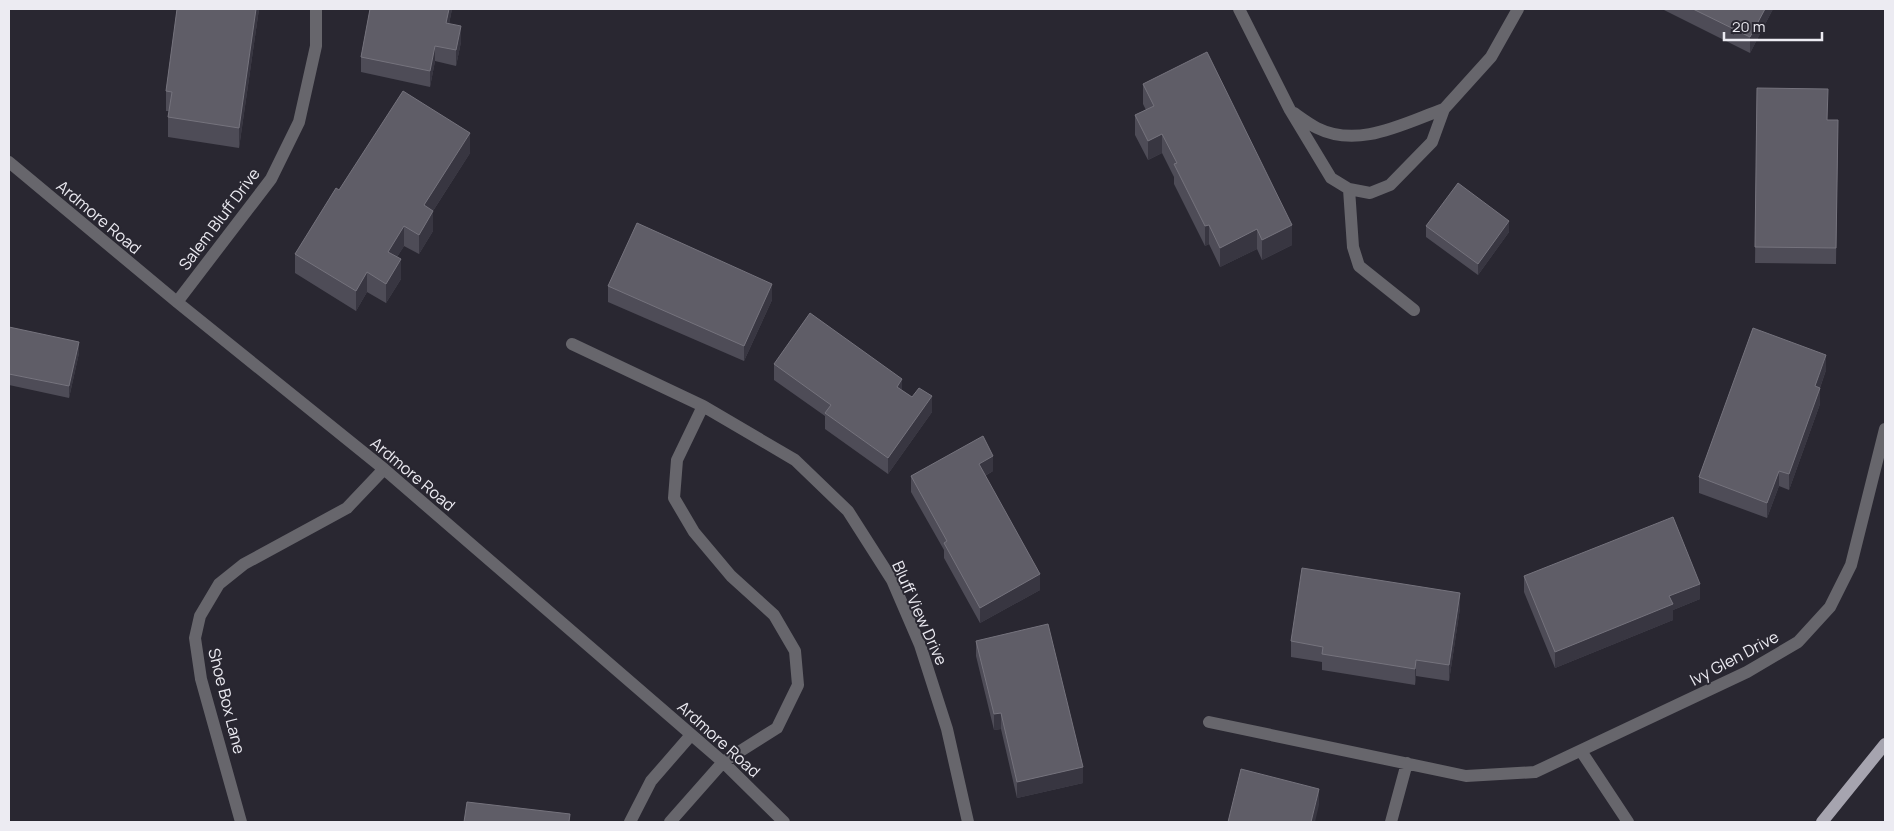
<svg xmlns="http://www.w3.org/2000/svg" width="1894" height="831" viewBox="0 0 1894 831" font-family="Manrope,sans-serif">
<style>
.lines{fill:none;stroke-linecap:round;stroke-linejoin:round}
.minor{stroke:#67666c;stroke-width:12}
.major{stroke:#a6a4af;stroke-width:12}
.wall{fill:#4e4c57}
.shaded-wall{fill:#383641}
.building{fill:#5f5d67;stroke:#75737d}
.labels{text-anchor:middle;stroke-width:4;stroke-linejoin:round;paint-order:stroke}
.street-label{font-size:16px;fill:#ecebf2;stroke:#292731}
</style>
<rect width="100%" height="100%" fill="#292731"/>
<g class="lines">
<path class="minor" d="M1239,9l51,101 41,68 18,11 21,4 20,-8 42,-43 12,-33 47,-52 27,-48
M1294,113c7,5 15,11 23,15 42,21 87,-5 127,-19
M9,162l168,140 207,167 339,293 61,60
M1349,189l4,58 6,19 55,44
M177,302l94,-123 28,-57 17,-76v-37
M572,344l131,62 92,54 53,51 44,69 28,65 27,84 21,93
M1209,722l257,54 69,-4 212,-100 51,-30 32,-35 21,-42 34,-136
M1581,751l47,71
M241,822l-40,-143 -6,-41 5,-22 19,-32 25,-20 103,-56 37,-39
M630,822l21,-41 40,-46
M670,822l53,-60 54,-34 21,-43 -3,-34 -21,-36 -43,-39 -37,-44 -20,-34 3,-38 26,-54
M1391,822l16,-59"/>
<path class="major" d="M1822,822l63,-78"/>
</g>
<path class="wall" d="M177,9h82l-20,139 -71,-11v-20l1,-6h-3v-20z
M370,9h82l-3,15 12,18 -5,24 -21,-5 -5,26 -69,-15v-15z
M1662,9h111l-23,44z
M1143,84l149,161 -30,15 -5,-11 -37,18 -11,-23 -4,2 -31,-62v-7l-12,-24 -14,7 -13,-25v-20l11,-5 -3,-6z
M1757,88l70,32h11l-2,144 -81,-1z
M470,153l-37,58v20l-14,23 -15,-8 -7,11 4,22 -15,24 -19,-11 -11,19 -61,-38v-19l44,-64z
M1426,226l83,6 -31,43 -52,-38z
M608,286l164,14 -28,61 -136,-59z
M9,330l70,23 -10,45 -60,-13z
M774,364l128,26 30,22 -44,62 -63,-45v-13l-51,-36z
M1826,370l-6,18v16l-31,86 -10,-4 -12,32 -68,-25v-16z
M993,471l-8,5 55,114 -60,33 -36,-65v-8l-33,-58v-16z
M1524,576l176,23 -27,11v10l-118,48 -31,-76z
M1460,608l-11,73 -33,-5 -1,9 -93,-15v-8l-31,-5v-16z
M976,641l107,142 -66,15 -16,-69 -7,1 -18,-74z"/>
<path class="shaded-wall" d="M256,9h3l-20,139v-20z
M449,9h3l-6,30v-16z
M1765,9h8l-23,44v-16z
M461,26v16l-5,24v-16z
M435,46v15l-5,26v-16z
M470,133v20l-46,72v-20z
M1162,134v19l-14,7v-19z
M433,211v20l-14,23v-19z
M1509,221v11l-31,43v-11z
M1209,225v19l-4,2v-20z
M1292,225v20l-30,15v-20z
M404,226v20l-16,25v-19z
M1257,229v20l-37,18v-19z
M401,259v20l-15,24v-19z
M367,272v20l-11,19v-20z
M772,284v16l-28,61v-15z
M79,342v11l-10,45v-12z
M1826,355v15l-11,32v-16z
M902,379v16l-5,-8z
M1820,388v16l-31,86v-16z
M932,396v16l-44,62v-16z
M993,456v15l-14,8v-15z
M1779,471v15l-12,32v-15z
M1040,574v16l-60,33v-15z
M1700,584v15l-27,11v10l-118,48v-16l114,-56z
M1460,593v15l-11,73v-16z
M1416,660v16l-1,9v-16z
M1001,713v16l-7,1v-16z
M1083,767v16l-66,15v-16z
M1319,789v16l-4,17h-4z"/>
<path class="building" d="M177,9h79l-17,119 -71,-11 4,-25 -6,-1z
M370,9h79l-3,14 15,3 -5,24 -21,-4 -5,25 -69,-14z
M1693,9h72l-15,28z
M1207,52l85,173 -30,15 -5,-11 -37,19 -11,-23 -4,1 -31,-62 3,-1 -15,-29 -14,7 -13,-26 19,-9 -11,-22z
M1757,88l71,1 -1,31h11l-2,128 -81,-1z
M403,91l67,42 -46,72 9,6 -14,24 -15,-9 -16,26 13,7 -15,25 -19,-12 -11,19 -61,-37 41,-66 3,2z
M1458,183l51,38 -31,43 -52,-38z
M637,223l135,61 -28,62 -136,-60z
M810,313l92,66 -5,8 15,10 7,-9 13,8 -44,62 -63,-45 6,-8 -57,-41z
M9,327l70,15 -10,44 -60,-12z
M1753,328l73,27 -11,31 5,2 -31,86 -10,-3 -12,32 -68,-26z
M983,436l10,20 -14,8 61,110 -60,34 -36,-65 3,-2 -36,-65z
M1673,517l27,67 -31,12 4,8 -118,48 -31,-76z
M1302,568l158,25 -11,72 -33,-5 -1,9 -93,-15 1,-7 -32,-6z
M1048,624l35,143 -66,15 -16,-69 -7,1 -18,-73z
M1241,769l78,20 -8,33h-83z
M467,802l103,12 -1,8h-105z"/>
<g class="labels">
<g class="street-label">
<text transform="translate(99 217) rotate(40)" y="6">Ardmore Road</text>
<text transform="translate(219 219) rotate(-53)" y="6">Salem Bluff Drive</text>
<text transform="translate(413 474) rotate(40)" y="6">Ardmore Road</text>
<text transform="translate(920 613) rotate(66)" y="6">Bluff View Drive</text>
<text transform="translate(1734 658) rotate(-28)" y="6">Ivy Glen Drive</text>
<text transform="translate(227 701) rotate(76)" y="6">Shoe Box Lane</text>
<text transform="translate(719 739) rotate(42)" y="6">Ardmore Road</text>
</g>
</g>
<rect width="1894" height="831" fill="none" stroke="#ecebf2" stroke-width="20"/>
<path d="M1724 32v8h98v-8" fill="none" stroke="#ecebf2" stroke-width="2.5"/>
<text x="1732" y="32" font-size="15" fill="#ecebf2" stroke="#292731" stroke-width="4" paint-order="stroke">20 m</text>
</svg>
